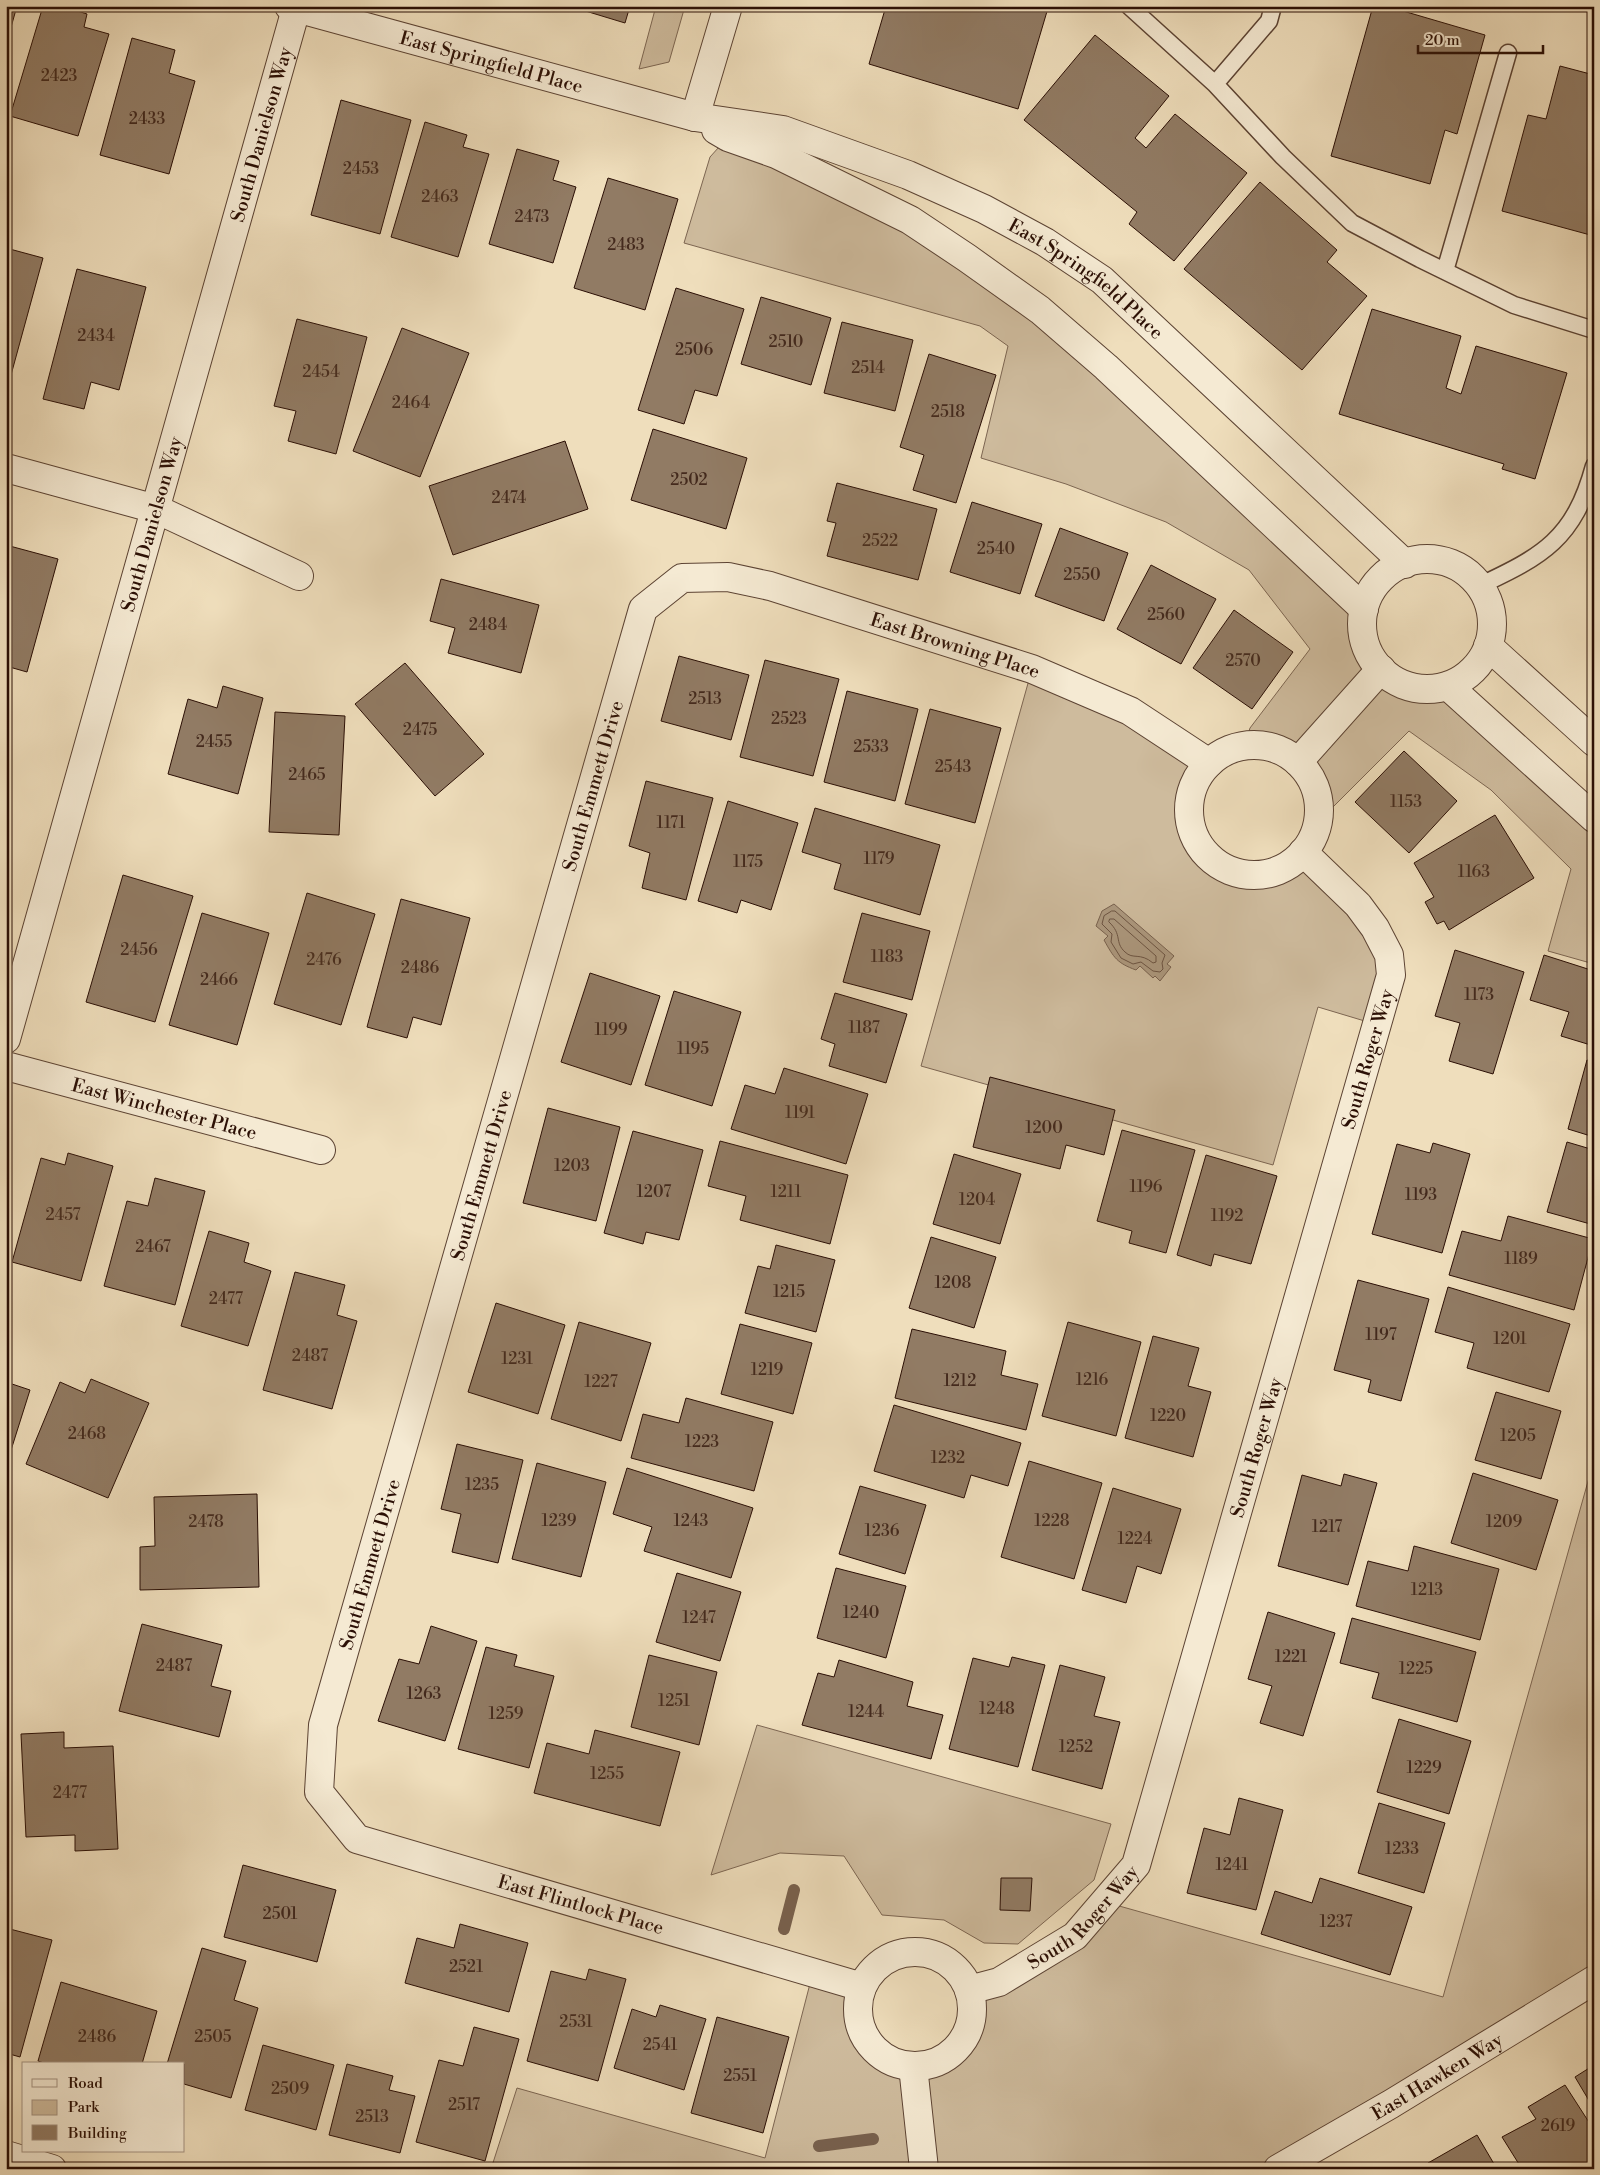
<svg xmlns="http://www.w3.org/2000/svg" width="1600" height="2175" viewBox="0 0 1600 2175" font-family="'Libre Bodoni',serif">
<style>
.green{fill:#cebb9d;stroke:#7c6551}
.water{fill:#ac987e;stroke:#78614e}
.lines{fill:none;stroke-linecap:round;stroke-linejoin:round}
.shore{stroke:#6c5442;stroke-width:1}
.stream{stroke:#78614e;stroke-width:12}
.building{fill:#917b64;stroke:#2b0f05}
.lane-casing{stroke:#5c4333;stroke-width:19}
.street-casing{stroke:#5c4333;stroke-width:30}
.lane{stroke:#f5ead3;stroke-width:16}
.street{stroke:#f5ead3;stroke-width:28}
.labels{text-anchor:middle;stroke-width:5;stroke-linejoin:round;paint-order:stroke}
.number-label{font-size:16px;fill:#442a1d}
.street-label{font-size:19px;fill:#2b0f05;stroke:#f5ead3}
</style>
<rect width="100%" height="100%" fill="#efdebc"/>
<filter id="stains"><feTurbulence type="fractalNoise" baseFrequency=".004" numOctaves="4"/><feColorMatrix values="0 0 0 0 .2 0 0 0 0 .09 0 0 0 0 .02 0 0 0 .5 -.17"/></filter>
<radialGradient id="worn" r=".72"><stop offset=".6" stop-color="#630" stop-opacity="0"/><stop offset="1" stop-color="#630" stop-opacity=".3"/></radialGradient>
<path class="green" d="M656,6h29l-16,56 -30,7z
M728,137l239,121 395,361c0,7 0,14 1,20 5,28 34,48 62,50 7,0 16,-2 23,-3l146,132v146l-46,-13 23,-82 -80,-79 -82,-59 -92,92c1,-7 2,-16 1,-23 -7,-38 -37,-56 -74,-53l6,-19 60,-79 -61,-79 -83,-48 -100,-38 -85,-26 27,-112 -28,-20 -296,-83 26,-86z
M1032,669l172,99c-7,12 -15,24 -15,38 -1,45 42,80 85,66 7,-2 14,-7 20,-11l95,94 -11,70 -60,-18 -45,158 -352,-99z
M1594,1460v520l-316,189h-787l26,-81 248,70 48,-186 49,15c-24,96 109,103 110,22 0,-6 -2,-13 -3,-19l136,-88 338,95z
M757,1725l354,99 -17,56 -76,64 -34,-1 -40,-23 -62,-5 -38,-59 -64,-3 -69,22z"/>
<path class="water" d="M1114,904l60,52 -7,8 4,3 -11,14 -5,-5 -2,2 -13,-12 -4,4c-19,-7 -22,-12 -32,-30l4,-4 -12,-10 6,-15z"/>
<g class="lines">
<path class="shore" d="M1112,911h3l50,44 -3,8 1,6 -3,3 -7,-1 -12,-9 -8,2 -12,-6 -10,-16 1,-8 -10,-10 2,-8z
M1110,919h4l42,37v6l-3,1c-13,-11 -20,-3 -28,-11 -11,-10 -2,-17 -16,-30z"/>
<path class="stream" d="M784,1929l10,-39
M819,2146l54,-7"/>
</g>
<path class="building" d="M6,6h11l-11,39z
M43,6h19l25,8 -3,13 25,7 -31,102 -68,-20z
M569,6h61l-5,17z
M886,6h155l7,2 -30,101 -149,-45z
M1373,6h13l99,29 -28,99 -12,-4 -15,54 -99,-28z
M1095,35l74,61 -34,42 11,10 29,-34 72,59 -73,88 -45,-37 8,-12 -113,-92z
M132,38l43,12 -6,23 26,8 -26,93 -69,-19z
M1560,66l34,9v161l-92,-25 26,-96 18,4z
M341,100l70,20 -31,114 -69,-19z
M425,122l42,13 -4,12 26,7 -31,103 -67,-20z
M517,149l42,12 -6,19 23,7 -23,76 -64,-19z
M608,178l70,21 -33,111 -71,-22z
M1260,182l77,68 -10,12 40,34 -65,74 -118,-101z
M6,248l37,10 -35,128 -2,-1z
M77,269l69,18 -27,103 -28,-8 -7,27 -41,-10z
M676,288l68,21 -27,87 -22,-6 -11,34 -46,-14z
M761,297l70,21 -20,67 -70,-21z
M1372,309l89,27 -15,52 15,6 15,-48 91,27 -32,106 -33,-10 2,-5 -165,-50z
M297,319l70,18 -31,117 -48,-13 8,-30 -22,-5z
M842,322l71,18 -18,71 -71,-18z
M402,328l67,25 -49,124 -67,-26z
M929,354l67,21 -40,128 -43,-13 11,-35 -24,-8z
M653,429l94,29 -21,71 -95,-29z
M565,441l23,68 -135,46 -24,-69z
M837,483l100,26 -19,71 -91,-24 9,-33 -9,-2z
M972,502l70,22 -22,70 -70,-22z
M1060,528l68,25 -24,68 -69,-25z
M6,545l52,14 -31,113 -21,-6z
M1151,565l65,34 -35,65 -64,-35z
M441,579l98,26 -18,68 -73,-20 7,-25 -25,-7z
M1234,610l59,42 -41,57 -59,-41z
M679,656l70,19 -18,65 -70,-19z
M765,660l74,19 -26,97 -73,-19z
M405,663l79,91 -49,42 -80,-92z
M223,686l40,12 -25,96 -70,-20 20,-75 29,9z
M847,691l71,18 -23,92 -71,-19z
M930,709l71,19 -26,95 -70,-19z
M275,712l70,4 -6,119 -70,-3z
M1404,751l53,50 -48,52 -54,-51z
M646,781l67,17 -27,102 -44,-12 8,-35 -21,-7z
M728,801l70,22 -27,87 -30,-10 -4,13 -39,-12z
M815,808l125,37 -20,70 -86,-26 7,-25 -39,-12z
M1495,815l39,63 -85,52 -5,-9 -7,3 -12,-22 9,-5 -20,-34z
M123,875l70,21 -38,126 -69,-20z
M307,893l68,21 -34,111 -67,-21z
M401,899l69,19 -29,107 -28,-8 -6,21 -40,-11z
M202,913l67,20 -32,112 -68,-20z
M862,913l68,18 -18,69 -69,-18z
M1455,950l69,22 -31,102 -44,-13 11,-38 -25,-7z
M1544,955l50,16v75l-33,-10 8,-24 -39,-12z
M590,973l70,23 -29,89 -70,-23z
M674,991l67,21 -29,94 -67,-21z
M835,993l72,21 -21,69 -57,-17 6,-22 -14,-5z
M1587,1060l7,2v75l-26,-8z
M784,1068l84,26 -22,70 -115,-35 14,-44 30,9z
M990,1077l125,33 -11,45 -38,-10 -6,24 -87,-22z
M548,1108l72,19 -24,94 -73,-18z
M1122,1130l73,20 -29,103 -37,-10 3,-12 -35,-10z
M633,1131l70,19 -24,90 -33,-8 -3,12 -39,-11z
M720,1141l128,34 -18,69 -90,-24 6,-24 -38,-10z
M1567,1142l27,8v75l-47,-13z
M1433,1143l37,11 -28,99 -70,-19 25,-90 33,9z
M68,1153l45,13 -32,115 -69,-19 29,-104 24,7z
M954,1154l67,20 -21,70 -67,-20z
M1206,1155l71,21 -26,88 -37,-10 -3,12 -34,-11z
M155,1178l50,13 -30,114 -71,-19 23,-85 21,5z
M1508,1216l85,23 -19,71 -125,-35 13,-44 39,10z
M209,1231l40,12 -5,19 27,9 -23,75 -67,-20z
M931,1237l65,20 -22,71 -65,-20z
M776,1245l59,15 -19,72 -71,-19 13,-47 12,3z
M295,1272l50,13 -8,30 20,6 -25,88 -69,-19z
M1358,1280l71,19 -28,102 -33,-9 3,-12 -37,-10z
M1448,1287l122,37 -21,68 -82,-24 7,-25 -39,-11z
M496,1303l69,22 -27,89 -70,-22z
M579,1322l72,21 -30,98 -70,-22z
M1068,1322l73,20 -25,94 -74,-20z
M740,1324l72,19 -19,71 -72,-20z
M912,1329l94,22 -5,24 37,9 -12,46 -131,-32z
M1153,1336l46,12 -11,38 23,6 -18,65 -68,-19z
M91,1379l58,24 -41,95 -82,-34 34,-82 25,11z
M6,1382l24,8 -24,76z
M1496,1392l65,19 -20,68 -66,-19z
M686,1398l87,24 -19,69 -123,-33 12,-44 36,9z
M894,1405l127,38 -13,43 -37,-11 -7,23 -90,-27z
M457,1444l66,16 -25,103 -46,-11 9,-38 -20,-5z
M1029,1461l73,22 -28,96 -73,-22z
M537,1463l69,19 -25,95 -69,-18z
M627,1468l126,40 -22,70 -87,-27 8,-24 -39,-13z
M1473,1473l85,27 -22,70 -85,-27z
M1344,1474l33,9 -29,102 -70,-19 24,-91 39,11z
M860,1486l66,19 -21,69 -66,-20z
M1113,1488l68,21 -20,65 -24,-8 -11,37 -44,-13z
M257,1494l2,93 -119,3v-43l15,-1 -1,-49z
M1414,1546l85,23 -19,71 -124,-34 12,-45 40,10z
M836,1568l70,18 -20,72 -69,-20z
M677,1573l64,19 -21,69 -64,-19z
M1268,1612l67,21 -32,103 -43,-13 12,-37 -24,-7z
M1352,1618l124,34 -19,70 -85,-24 7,-25 -39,-10z
M142,1624l80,21 -11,41 20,5 -12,46 -100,-26z
M431,1626l46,15 -32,100 -67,-20 21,-62 20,5z
M486,1647l31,8 -3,11 40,10 -25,92 -71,-19z
M649,1655l68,17 -18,73 -68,-18z
M1012,1657l33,8 -27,102 -69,-18 24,-91 36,9z
M839,1660l74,22 -6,24 36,9 -12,44 -129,-34 16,-52 16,4z
M1060,1665l45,12 -11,39 26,6 -18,67 -70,-19z
M1399,1719l72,22 -22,73 -72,-22z
M595,1730l85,22 -20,74 -126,-33 13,-50 42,11z
M64,1732v16l49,-2 5,103 -43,2v-16l-49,2 -5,-103z
M1239,1798l44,12 -27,100 -69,-17 17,-65 26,7z
M1379,1803l66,20 -21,70 -66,-20z
M243,1865l93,25 -19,72 -93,-25z
M1001,1878h31l-2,33 -30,-1z
M1320,1878l92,29 -22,68 -129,-41 14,-43 37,12z
M460,1924l68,19 -19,69 -104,-29 12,-45 37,10z
M6,1928l46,12 -32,117 -14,-4z
M202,1948l44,13 -12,39 24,8 -27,90 -47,-14v-20h-17z
M589,1969l37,10 -28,102 -71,-20 24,-90 35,9z
M61,1982l96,29 -15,53h-95l-9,-3z
M660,2005l46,14 -22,71 -70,-22 18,-59 24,8z
M717,2017l72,20 -26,96 -72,-20z
M474,2027l45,12 -34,122 -69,-19 23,-82 24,6z
M263,2045l71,20 -18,65 -71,-20z
M347,2064l46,12 -4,14 26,6 -15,57 -71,-18z
M1594,2065v44l-19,-32z
M1565,2085l29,45v39h-54l-3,-5 -7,5h-8l-20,-32 34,-18 -8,-12z
M1477,2135l20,34h-65l-4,-6z"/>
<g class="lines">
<g class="lane-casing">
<path id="lane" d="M1129,6l86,78 68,73 69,66 68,36 94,46 80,25
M1215,84l54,-63 4,-15
M1445,271l63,-218
M1479,586c64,-30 95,-47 115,-120"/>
</g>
<g class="street-casing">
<g id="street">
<path id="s1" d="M289,6l406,111 88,13 125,45 76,34 61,33 57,38 303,284"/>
<path d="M695,117l33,-111"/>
<path d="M716,130l12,7 48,17 134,66 57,38 73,52 66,57 258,242"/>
<path d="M6,468l150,41 143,67"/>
<circle cx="1427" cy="624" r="65"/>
<path d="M1488,646l106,96"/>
<path d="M1448,686l146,132"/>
<circle cx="1254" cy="810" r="65"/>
<path d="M1298,762l83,-93"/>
<path id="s2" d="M6,1039l290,-1030"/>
<path id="s3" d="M6,1066l315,84"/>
<circle cx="915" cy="2009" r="57"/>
<path id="s4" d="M862,1987l-505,-148 -38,-47 4,-67 320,-1116 39,-31 46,-1 42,9 262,83 98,42 79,52"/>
<path id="s5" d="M969,1990l30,-8 76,-46 61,-71 255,-890 -2,-20 -14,-27 -17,-23 -55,-53"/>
<path d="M913,2066l11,103"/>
<path d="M6,2155l46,14"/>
<path id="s6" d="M1278,2169l113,-65 203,-124"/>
</g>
</g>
<use href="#lane" class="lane"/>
<use href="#street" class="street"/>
</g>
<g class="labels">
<g class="number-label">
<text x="59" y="81">2423</text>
<text x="147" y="124">2433</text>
<text x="361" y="174">2453</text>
<text x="440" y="202">2463</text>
<text x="532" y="222">2473</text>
<text x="626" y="250">2483</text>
<text x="96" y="341">2434</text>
<text x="786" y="347">2510</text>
<text x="694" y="355">2506</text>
<text x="868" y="373">2514</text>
<text x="321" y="377">2454</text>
<text x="411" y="408">2464</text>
<text x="948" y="417">2518</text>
<text x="689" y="485">2502</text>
<text x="509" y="503">2474</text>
<text x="880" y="546">2522</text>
<text x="996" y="554">2540</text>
<text x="1082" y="580">2550</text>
<text x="1166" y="620">2560</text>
<text x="488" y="630">2484</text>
<text x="1243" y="666">2570</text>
<text x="705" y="704">2513</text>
<text x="789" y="724">2523</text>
<text x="420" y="735">2475</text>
<text x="214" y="747">2455</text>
<text x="871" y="752">2533</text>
<text x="953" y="772">2543</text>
<text x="307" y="780">2465</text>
<text x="1406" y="807">1153</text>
<text x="671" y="828">1171</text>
<text x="879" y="864">1179</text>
<text x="748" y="867">1175</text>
<text x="1474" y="877">1163</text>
<text x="139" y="955">2456</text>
<text x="887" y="962">1183</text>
<text x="324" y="965">2476</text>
<text x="420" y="973">2486</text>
<text x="219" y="985">2466</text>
<text x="1479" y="1000">1173</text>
<text x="864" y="1033">1187</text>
<text x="611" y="1035">1199</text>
<text x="693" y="1054">1195</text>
<text x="800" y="1118">1191</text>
<text x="1044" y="1133">1200</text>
<text x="572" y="1171">1203</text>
<text x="1146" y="1192">1196</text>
<text x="654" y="1197">1207</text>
<text x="786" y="1197">1211</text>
<text x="1421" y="1200">1193</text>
<text x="977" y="1205">1204</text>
<text x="63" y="1220">2457</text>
<text x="1227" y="1221">1192</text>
<text x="153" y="1252">2467</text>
<text x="1521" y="1264">1189</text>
<text x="953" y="1288">1208</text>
<text x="789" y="1297">1215</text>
<text x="226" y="1304">2477</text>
<text x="1381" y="1340">1197</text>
<text x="1510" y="1344">1201</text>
<text x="310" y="1361">2487</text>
<text x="517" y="1364">1231</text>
<text x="767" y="1375">1219</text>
<text x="1092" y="1385">1216</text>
<text x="960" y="1386">1212</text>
<text x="601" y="1387">1227</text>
<text x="1168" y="1421">1220</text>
<text x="87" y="1439">2468</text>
<text x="1518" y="1441">1205</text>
<text x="702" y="1447">1223</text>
<text x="948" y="1463">1232</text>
<text x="482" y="1490">1235</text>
<text x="559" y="1526">1239</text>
<text x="691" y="1526">1243</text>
<text x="1052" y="1526">1228</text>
<text x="206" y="1527">2478</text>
<text x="1504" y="1527">1209</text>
<text x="1327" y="1532">1217</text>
<text x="882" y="1536">1236</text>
<text x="1135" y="1544">1224</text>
<text x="1427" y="1595">1213</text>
<text x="861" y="1618">1240</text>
<text x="699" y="1623">1247</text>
<text x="1291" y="1662">1221</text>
<text x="174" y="1671">2487</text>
<text x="1416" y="1674">1225</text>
<text x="424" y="1699">1263</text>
<text x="674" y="1706">1251</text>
<text x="997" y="1714">1248</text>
<text x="866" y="1717">1244</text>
<text x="506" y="1719">1259</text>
<text x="1076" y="1752">1252</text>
<text x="1424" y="1773">1229</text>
<text x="607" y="1779">1255</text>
<text x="70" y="1798">2477</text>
<text x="1402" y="1854">1233</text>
<text x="1232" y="1870">1241</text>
<text x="280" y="1919">2501</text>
<text x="1336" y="1927">1237</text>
<text x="466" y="1972">2521</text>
<text x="576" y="2027">2531</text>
<text x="97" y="2042">2486</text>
<text x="213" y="2042">2505</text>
<text x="660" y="2050">2541</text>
<text x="740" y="2081">2551</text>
<text x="290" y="2094">2509</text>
<text x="464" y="2110">2517</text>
<text x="372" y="2122">2513</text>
<text x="1558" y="2131">2619</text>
</g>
<g class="street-label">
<text dy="7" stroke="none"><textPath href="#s1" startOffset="210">East Springfield Place</textPath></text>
<text dy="7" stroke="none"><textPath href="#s2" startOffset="940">South Danielson Way</textPath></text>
<text dy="7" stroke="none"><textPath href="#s1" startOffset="850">East Springfield Place</textPath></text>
<text dy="7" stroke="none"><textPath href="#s2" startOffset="535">South Danielson Way</textPath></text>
<text dy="7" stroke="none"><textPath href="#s4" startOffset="2148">East Browning Place</textPath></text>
<text dy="7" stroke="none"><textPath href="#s4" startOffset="1631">South Emmett Drive</textPath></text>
<text dy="7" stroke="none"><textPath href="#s5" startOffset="1052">South Roger Way</textPath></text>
<text dy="7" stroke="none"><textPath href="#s3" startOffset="164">East Winchester Place</textPath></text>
<text dy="7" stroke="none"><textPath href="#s4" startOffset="1226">South Emmett Drive</textPath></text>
<text dy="7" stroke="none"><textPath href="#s5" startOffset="648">South Roger Way</textPath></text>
<text dy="7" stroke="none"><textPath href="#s4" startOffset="821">South Emmett Drive</textPath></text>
<text transform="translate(581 1904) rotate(16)" y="7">East Flintlock Place</text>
<text dy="7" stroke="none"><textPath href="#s5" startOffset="138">South Roger Way</textPath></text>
<text dy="7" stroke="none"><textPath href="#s6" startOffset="184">East Hawken Way</textPath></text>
</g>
</g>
<rect width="1600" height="2175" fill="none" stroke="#efdebc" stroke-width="25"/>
<rect x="8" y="8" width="1585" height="2160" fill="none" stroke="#2b0f05" stroke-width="2.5"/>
<rect x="12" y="12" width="1575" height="2150" fill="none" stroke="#2b0f05"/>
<rect x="22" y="2062" width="162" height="90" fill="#f5ead3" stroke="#a49281"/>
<rect x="32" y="2079" width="25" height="8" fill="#f5ead3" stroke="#a49281"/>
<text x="68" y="2088" font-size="15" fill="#2b0f05">Road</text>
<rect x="32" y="2100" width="25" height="15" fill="#cebb9d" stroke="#a49281"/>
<text x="68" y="2112" font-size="15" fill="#2b0f05">Park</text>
<rect x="32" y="2125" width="25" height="15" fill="#917b64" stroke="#a49281"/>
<text x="68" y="2138" font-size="15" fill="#2b0f05">Building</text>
<path d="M1418 45v8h125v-8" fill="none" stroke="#2b0f05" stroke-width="2.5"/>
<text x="1425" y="45" font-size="15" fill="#2b0f05" stroke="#f5ead3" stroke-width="4" paint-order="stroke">20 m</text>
<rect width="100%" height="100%" filter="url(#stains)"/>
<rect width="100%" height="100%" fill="url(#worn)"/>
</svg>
